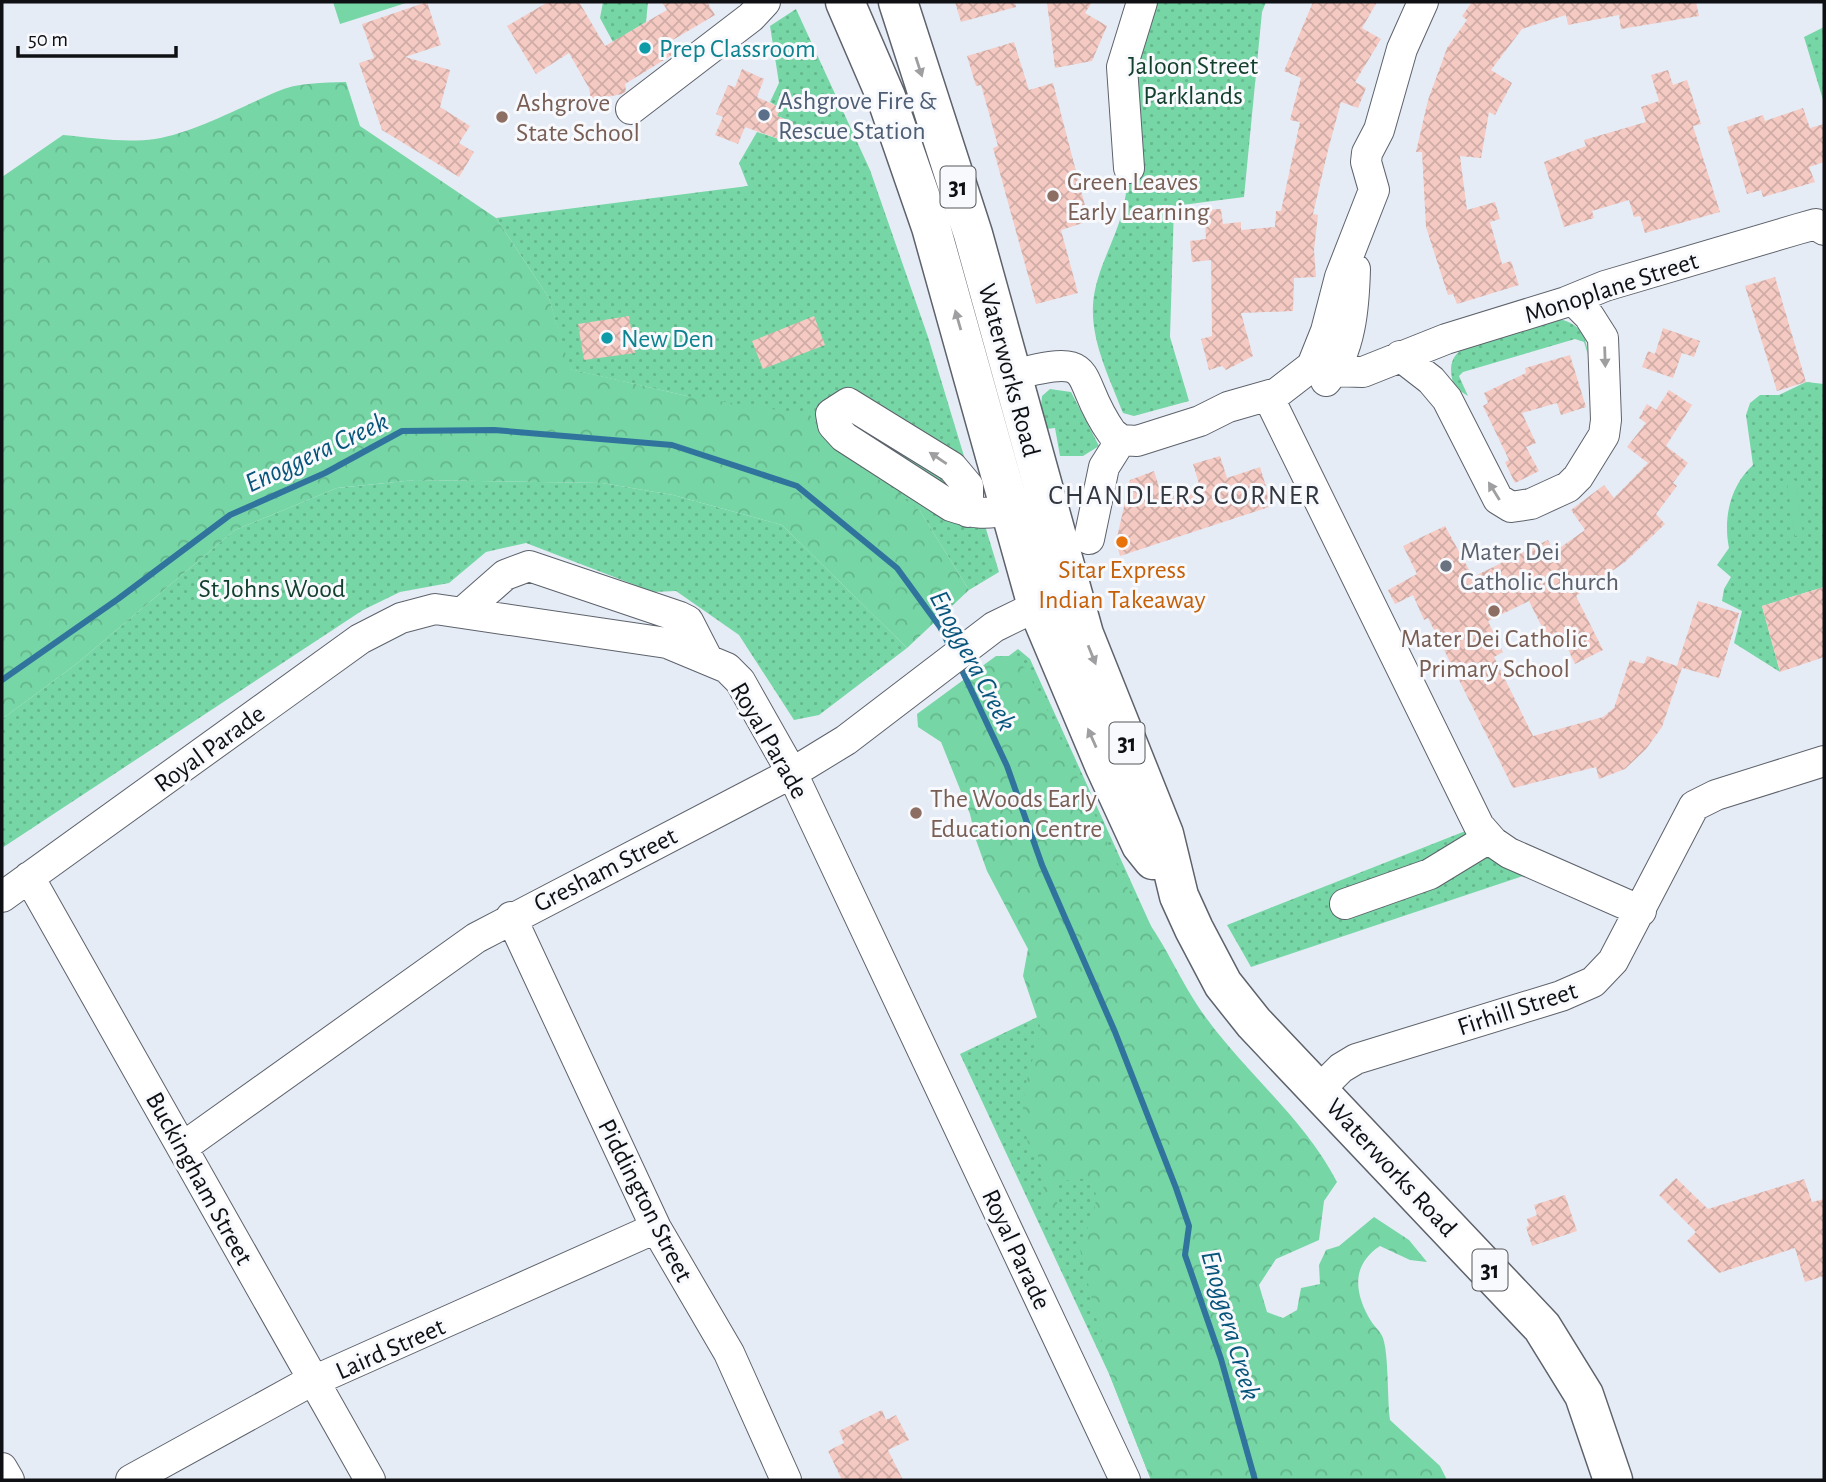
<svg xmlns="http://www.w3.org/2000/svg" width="1826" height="1482" viewBox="0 0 1826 1482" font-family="'Alegreya Sans',sans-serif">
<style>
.green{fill:url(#green-dots)}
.forest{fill:url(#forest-crowns)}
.pitch{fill:#76d6a5}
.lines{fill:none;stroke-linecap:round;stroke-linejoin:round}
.stream{stroke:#30749e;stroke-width:6}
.building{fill:url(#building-cross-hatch)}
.minor-casing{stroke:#5d626b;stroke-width:32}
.major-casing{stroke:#5d626b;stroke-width:41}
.minor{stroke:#fff;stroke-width:30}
.major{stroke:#fff;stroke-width:38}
.oneway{fill:#9f9fa1}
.culture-dot{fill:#0f9aa8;stroke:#f7f9fd;stroke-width:2.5}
.service-dot{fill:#5c6f8a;stroke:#f7f9fd;stroke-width:2.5}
.education-dot{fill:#8d6e63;stroke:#f7f9fd;stroke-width:2.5}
.food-dot{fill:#e8710a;stroke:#f7f9fd;stroke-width:2.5}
.worship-dot{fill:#6b7280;stroke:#f7f9fd;stroke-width:2.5}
.labels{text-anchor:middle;stroke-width:6;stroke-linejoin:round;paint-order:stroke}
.shield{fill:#f7f9fd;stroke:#545659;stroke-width:2}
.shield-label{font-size:24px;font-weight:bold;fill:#0e1013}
.culture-label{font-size:26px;fill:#0d838f;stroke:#f7f9fd;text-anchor:start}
.park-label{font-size:26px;fill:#13402c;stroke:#f7f9fd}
.service-label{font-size:26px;fill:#4e5e75;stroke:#f7f9fd;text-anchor:start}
.education-label{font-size:26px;fill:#785e54;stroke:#f7f9fd;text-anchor:start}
.street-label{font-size:26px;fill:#0e1013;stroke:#f7f9fd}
.worship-label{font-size:26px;fill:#5b616d;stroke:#f7f9fd;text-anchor:start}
.food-label{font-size:26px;fill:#c56008;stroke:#f7f9fd}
.water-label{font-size:28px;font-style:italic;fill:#08557c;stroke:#f7f9fd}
.neighbourhood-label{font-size:28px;letter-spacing:2px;fill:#32363e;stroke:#f7f9fd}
</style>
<defs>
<pattern id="green-dots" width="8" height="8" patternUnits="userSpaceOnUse" patternTransform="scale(1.75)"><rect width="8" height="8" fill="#76d6a5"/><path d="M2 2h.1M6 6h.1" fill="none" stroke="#65b78d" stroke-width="1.8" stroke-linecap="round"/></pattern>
<pattern id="forest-crowns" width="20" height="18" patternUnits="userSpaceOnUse" patternTransform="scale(1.75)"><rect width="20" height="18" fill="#76d6a5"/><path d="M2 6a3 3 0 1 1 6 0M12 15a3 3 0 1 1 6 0" fill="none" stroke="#65b78d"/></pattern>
<pattern id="building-cross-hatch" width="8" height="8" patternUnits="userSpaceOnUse" patternTransform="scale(1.75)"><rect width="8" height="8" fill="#f4cac3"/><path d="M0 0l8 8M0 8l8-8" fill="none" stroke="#d0aca7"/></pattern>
</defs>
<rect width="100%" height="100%" fill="#e6ecf6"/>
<path class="green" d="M603,2h45l-2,20 -33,20 -13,-24z
M1155,2h111l-4,10 -18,185 -70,9 -4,131 19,64 -55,15 -11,-3c-13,-34 -32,-71 -30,-108 2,-33 21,-62 29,-92 12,-46 3,-94 9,-140 3,-23 16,-49 24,-71z
M796,9l74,161 58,167 71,235 -30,18 -49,-79 -233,-115 -118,-27 -20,-71 -53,-80 252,-32 -9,-23 18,-31 28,9 8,-19 -16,-6 3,-8 -10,-6 9,-19 -9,-57z
M1824,27v76l-20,-66z
M1557,318c22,6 29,15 31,37l-4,-13 -9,-3 -112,33 -4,4 9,20 -14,-9c-4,-16 -6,-27 8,-38z
M1806,382l18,2v203l-62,19 18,66 -46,-29 8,-32 -20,-10 2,-12 7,-12 -14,-12 12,-17c-6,-30 1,-62 24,-83l-7,-50 4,-12 10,-8h19z
M1050,389l21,3 28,54 -16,10h-23l-5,-28 -9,1 -5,-22 1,-11z
M415,480l187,3 71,12 109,30 125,123 -88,67 -25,5 -55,-85 -63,-44 -23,1 -127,-49 -40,9 -37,31 -49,9 -37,18 -361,238v-129l73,-54 160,-135 102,-42z
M1018,649l12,10 121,267 -66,20 -83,-285z
M1468,830l34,34 21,12 -272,91 -24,-42z
M1073,1000l78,480 -41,-104 -150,-322z"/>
<path class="forest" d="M346,82l14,44 136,92 53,80 21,71 117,27 123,19 17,25 93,71 49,79 -62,58 -125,-123 -109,-30 -71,-12 -187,-3 -78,8 -102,42 -160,135 -73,54v-542l61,-42c31,3 61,8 92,4 38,-6 86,-32 121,-47 22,-10 47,-9 70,-10z
M996,656h14l15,12 21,39 90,199c29,34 44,77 71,113 41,56 98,101 130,163l-13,19 -5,39 -43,19 -17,26 8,27 16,6 14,-8 4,-22 19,-4 -1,-19 7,-15 13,-4 35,-29 35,23 18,22 -17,-2 -30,-14c-29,19 -26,47 -9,75 3,5 10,11 12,17 6,19 4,59 7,82l50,46 7,14h-296l-41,-104 -31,-131c11,-21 24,-43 12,-67l-29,3 -7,10 3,18 -6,6 -8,-5 -2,-19 4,-10 -9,-28 -9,-10 -6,-25 3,-31 16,-58 -18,-53 5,-27 -41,-78 -11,-31 -6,-26 -29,-72 -23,-15 -1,-13z"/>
<path class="pitch" d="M333,2h76l-69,22z
M1795,480l8,55 -8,1 -8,-54z"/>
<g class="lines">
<path class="stream" d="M959,664l48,102 35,99 73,167 61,156 13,38 -4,29 36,104 34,121
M2,680l116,-81 112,-84 95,-42 77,-42 92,-1 178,15 125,41 100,82 43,59 11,22"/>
</g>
<path class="building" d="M427,2l14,43 -36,12 45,13 -10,37 30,19 -11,17 15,9 -15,25 -77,-47 -23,-67 15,-5 -12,-34z
M548,2h31l26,44 62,-36 -5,-8h45l8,13 -49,29 6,11 -47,29 1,7 -4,3 -31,6 -2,-12 -20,-35 -33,21 -29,-48z
M955,2h60l1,5 -55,15z
M1047,2h45l-7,11 22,13 -15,35 -37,7z
M1313,2h64l-15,26 19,11 -26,43 11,6 -8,20 -17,-6 -13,48 -15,64 5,1 -4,35 2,27 -22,1 -1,33 -52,2 12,43 -27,14 -4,-4 -13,4 -8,-31 11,-3 -1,-76 -19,2 -2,-21 16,-2 -2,-29 17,-1 2,15 18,-2v8l34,-3 1,-16h5l19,-89 -10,-2 11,-42 -17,-7z
M1472,2h224l3,14 -78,13 -2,-14 -51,10 -2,-10 -44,14 -31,41 21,13 -17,32 -6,-3 -8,46 -21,-2 7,54 28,-8 5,17 -10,3 12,42 9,-3 8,24 -62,19 -4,-10 -5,1 -22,-68 -4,-75h-6l12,-52 14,-38 5,-14 20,-28 -5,-4z
M1014,42l15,48 24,-7 36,138 -28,9 17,63 -42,11 -43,-156 5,-2 -17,-61 -5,1 -9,-30z
M742,69l22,10 -7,18 24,11 -4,8 16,6 -8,19 -40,-14 -7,17 -23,-9 8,-18 -7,-3 12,-29 7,2z
M1668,70l5,15 14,-5 14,44 -8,2 27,86 -75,21 -5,-17 -6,1 -5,-17 -37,11 2,7 -30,9 -20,-65 42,-16 -2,-6 62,-18 -5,-15 18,-6 -8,-26z
M1803,108l7,20 14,-4v38l-15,5 6,15 -52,15 -2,-7 -14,4 -20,-67 36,-12 2,6z
M1775,277l31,105 -29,9 -32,-105z
M629,316l6,37 -51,7 -6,-36z
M814,316l11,29 -62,24 -11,-28z
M1663,328l37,13 -6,16 -12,-4 -9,25 -31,-11 6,-16 7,3z
M1570,355l16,52 -25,8 -4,-12 -35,10 14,30 -10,4 13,24 -24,12 -10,-21 4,-2 -26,-54 5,-3 -4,-10 42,-20 -1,-5z
M1669,390l23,15 -26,41 22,17 -15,20 4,3 -21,28 9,10 -40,38 -49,34 27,54 -28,14 -10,-21 -12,6 -24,-48 -41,20 15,31 -9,5 39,79 70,-19 11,-9 16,-48 14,4 3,-8 30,10 21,-65 41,12 -20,65 -40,-11 3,1 -20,59 -16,22 -21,20 -26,10 -3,-12 -83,21 -85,-170 -4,2 -11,-25 -18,9 -7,-14 29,-16 -14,-28 42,-20 28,51 75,-37 6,12 31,-22 -14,-20 33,-25 10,13 34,-35 -21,-16 19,-24 -7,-5 8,-14 9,6z
M1220,456l7,22 33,-11 12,39 -152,50 -4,-14 14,-62 24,-9 9,28 37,-12 -7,-23z
M1824,587v70l-44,15 -18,-66z
M1676,1178l32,31 96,-30 8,23 12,-3v77l-19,6 -10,-34 -76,25 -32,-32 9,-9 -37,-37z
M1565,1195l12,36 -45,15 -6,-19 3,-1 -2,-7 10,-4 -3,-10z
M882,1410l4,10 10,-5 13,25 -21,10 15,30h-61l-14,-29 16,-8 -5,-12z"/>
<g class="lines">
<g class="minor-casing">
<path id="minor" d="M631,109l120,-92 14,-15
M1129,168l-7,-101 20,-65
M1320,347l13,24 30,1 83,-33 120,-37 39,-16 193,-57 18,-5 8,6
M1400,356l31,24 16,19 51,100 13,8 20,-3 37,-17 10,-10 26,-42 2,-15 -3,-82 -14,-22 -16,-16
M1013,375c90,-24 58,1 99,58l9,7 16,1 63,-20 28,-14 49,-14 35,-27 14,-35 14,-54 34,-87 -8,-28 1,-9 12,-23 23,-81 21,-47
M1326,381c25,-29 28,-76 29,-112
M1268,396l211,430 14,16 16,11 132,58
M968,512v-26l-16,-19 -104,-64 -17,11 2,11 11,12 107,69c23,8 36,9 60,3
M1089,539l15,-72 17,-27
M464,611l41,-36 24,-9 151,51 8,4 20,39
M29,877l341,603
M2,897l358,-258 41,-21 34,-9 232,34 60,25 13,13 52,92 333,707
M1345,904l85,-30 59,-36
M511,917l145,311 73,125 57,127
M1319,1090l22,-22 15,-9 205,-63 32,-14 20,-21 81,-155 22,-11 108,-34
M183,1147l293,-209 316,-165 54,-33 148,-113 43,-21
M2,1468l7,12
M131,1480l169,-93 356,-159"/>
</g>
<g class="major-casing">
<path id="major" d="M845,2l41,95 45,130 106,379 68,161 36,78 12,15
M898,2l75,232 111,400 80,200 15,62 15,33 29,55 31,39 288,304 42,68 29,85"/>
</g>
<use href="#minor" class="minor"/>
<use href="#major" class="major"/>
</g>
<defs><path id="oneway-solid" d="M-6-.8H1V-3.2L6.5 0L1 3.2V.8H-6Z" transform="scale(1.75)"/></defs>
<g class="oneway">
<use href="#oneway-solid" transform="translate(919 67) rotate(72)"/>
<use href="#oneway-solid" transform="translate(958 320) rotate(-106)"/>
<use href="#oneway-solid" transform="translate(1605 357) rotate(88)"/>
<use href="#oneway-solid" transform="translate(938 458) rotate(-146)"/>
<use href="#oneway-solid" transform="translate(1494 491) rotate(-122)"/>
<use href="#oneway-solid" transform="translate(1092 655) rotate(68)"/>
<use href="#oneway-solid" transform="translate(1092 738) rotate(-114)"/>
</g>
<g class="culture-dot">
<circle cx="645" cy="48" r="7"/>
<circle cx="607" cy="338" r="7"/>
</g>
<circle class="service-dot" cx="764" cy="115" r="7"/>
<g class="education-dot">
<circle cx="502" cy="117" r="7"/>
<circle cx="1053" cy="196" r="7"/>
<circle cx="1494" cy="611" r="7"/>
<circle cx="916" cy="813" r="7"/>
</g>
<circle class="food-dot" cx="1122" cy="542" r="7"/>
<circle class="worship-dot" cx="1446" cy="566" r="7"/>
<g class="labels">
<g class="shield">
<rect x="940.5" y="166.5" width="35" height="41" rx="5"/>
<rect x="1109.5" y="722.5" width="35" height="41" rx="5"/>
<rect x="1472.5" y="1249.5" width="35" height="41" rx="5"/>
</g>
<g class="shield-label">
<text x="958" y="195">31</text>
<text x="1127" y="751">31</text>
<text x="1490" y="1278">31</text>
</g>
<g class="culture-label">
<text x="659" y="57">Prep Classroom</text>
<text x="621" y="347">New Den</text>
</g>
<g class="park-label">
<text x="1193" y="74">Jaloon Street<tspan x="1193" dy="30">Parklands</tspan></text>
<text x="272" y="597">St Johns Wood</text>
</g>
<g class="service-label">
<text x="778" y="109">Ashgrove Fire &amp;<tspan x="778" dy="30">Rescue Station</tspan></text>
</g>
<g class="education-label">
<text x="516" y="111">Ashgrove<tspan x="516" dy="30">State School</tspan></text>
<text x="1067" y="190">Green Leaves<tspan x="1067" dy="30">Early Learning</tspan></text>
<text x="1494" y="647" text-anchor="middle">Mater Dei Catholic<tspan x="1494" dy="30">Primary School</tspan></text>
<text x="930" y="807">The Woods Early<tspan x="930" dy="30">Education Centre</tspan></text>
</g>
<g class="street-label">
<text transform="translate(1611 287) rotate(-18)" y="9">Monoplane Street</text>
<text transform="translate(1010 370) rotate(75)" y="9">Waterworks Road</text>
<text transform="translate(770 740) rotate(60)" y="9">Royal Parade</text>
<text transform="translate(209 748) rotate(-36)" y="9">Royal Parade</text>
<text transform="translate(605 869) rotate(-27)" y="9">Gresham Street</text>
<text transform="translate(1517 1008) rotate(-18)" y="9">Firhill Street</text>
<text transform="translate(1392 1167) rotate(47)" y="9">Waterworks Road</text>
<text transform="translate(200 1178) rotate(61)" y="9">Buckingham Street</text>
<text transform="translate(646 1200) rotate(63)" y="9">Piddington Street</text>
<text transform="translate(1017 1249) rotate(65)" y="9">Royal Parade</text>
<text transform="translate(390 1348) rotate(-24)" y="9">Laird Street</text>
</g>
<g class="worship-label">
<text x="1460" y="560">Mater Dei<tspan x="1460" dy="30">Catholic Church</tspan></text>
</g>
<g class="food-label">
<text x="1122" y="578">Sitar Express<tspan x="1122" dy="30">Indian Takeaway</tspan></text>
</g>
<g class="water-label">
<text transform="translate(316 451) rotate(-25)" y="10">Enoggera Creek</text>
<text transform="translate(974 660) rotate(62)" y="10">Enoggera Creek</text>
<text transform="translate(1232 1325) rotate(74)" y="10">Enoggera Creek</text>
</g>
<g class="neighbourhood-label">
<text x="1185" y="504">CHANDLERS CORNER</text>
</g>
</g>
<rect width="1826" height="1482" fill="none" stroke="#0e1013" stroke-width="7"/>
<path d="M18 46v10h158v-10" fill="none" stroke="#0e1013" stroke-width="3.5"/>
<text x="28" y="46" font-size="21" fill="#0e1013" stroke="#f7f9fd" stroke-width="5" paint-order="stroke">50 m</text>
</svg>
